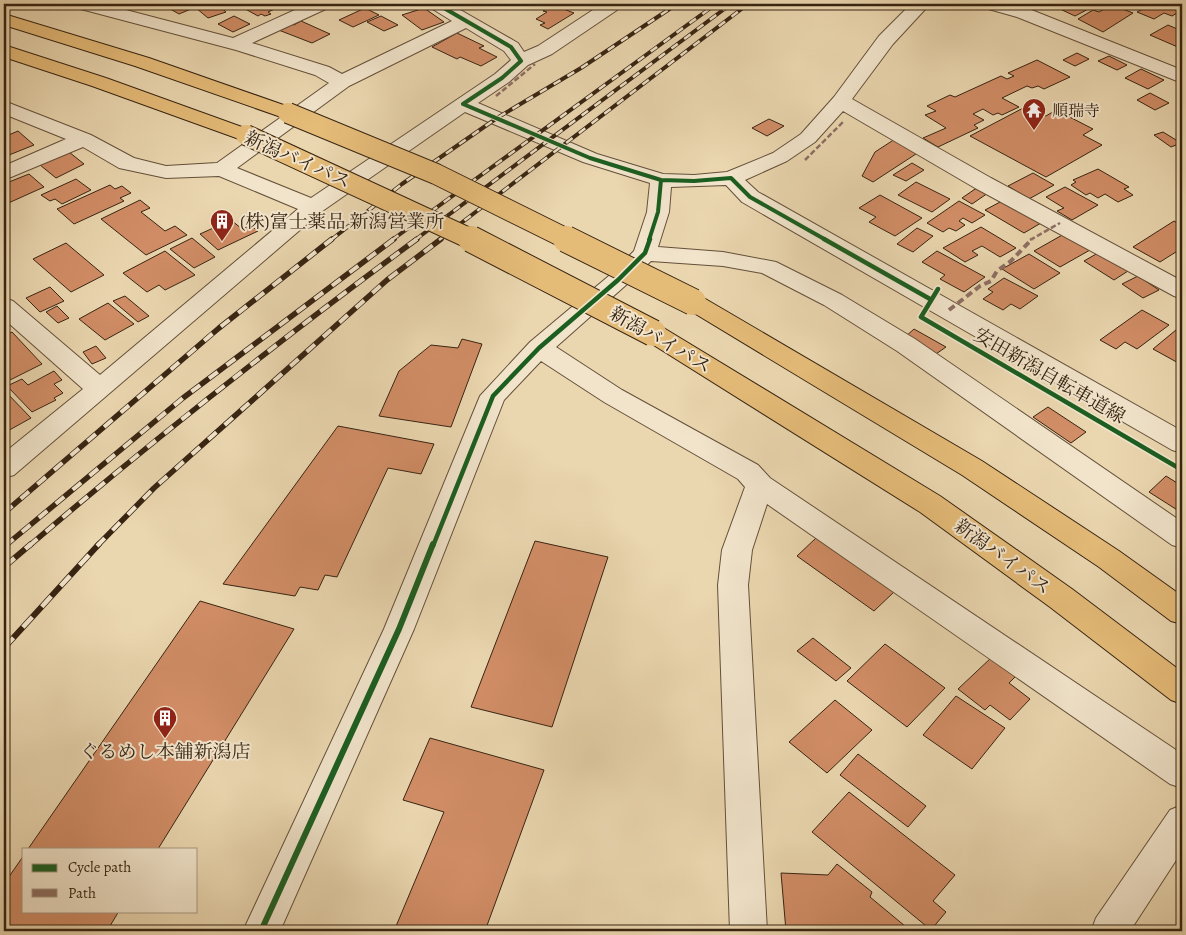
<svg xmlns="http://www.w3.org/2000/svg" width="1186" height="935" viewBox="0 0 1186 935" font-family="Alegreya,'Noto Serif JP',serif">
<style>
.building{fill:#d18d66;stroke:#372412}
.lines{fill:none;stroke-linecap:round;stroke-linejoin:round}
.minor-casing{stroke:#645039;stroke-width:2}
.highway-casing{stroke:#372412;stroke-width:2}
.minor{fill:#f1e4cb;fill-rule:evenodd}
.highway{fill:#e5bb78;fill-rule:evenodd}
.rail-far2-casing{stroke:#372412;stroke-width:4}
.rail-far1-casing{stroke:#372412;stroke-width:5.5}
.rail-casing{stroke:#372412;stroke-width:6}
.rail-far2{stroke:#f1e4cb;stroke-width:2.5;stroke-dasharray:8;stroke-linecap:butt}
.rail-far1{stroke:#f1e4cb;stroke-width:4;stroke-dasharray:11;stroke-linecap:butt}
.rail{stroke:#f1e4cb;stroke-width:4.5;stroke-dasharray:14;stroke-linecap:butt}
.highway-bridge-far1-casing{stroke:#372412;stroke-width:22;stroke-linecap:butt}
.highway-bridge-casing{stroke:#372412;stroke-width:28;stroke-linecap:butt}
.highway-bridge-far1{stroke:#e5bb78;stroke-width:20}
.highway-bridge{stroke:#e5bb78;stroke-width:26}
.quiet-far1{stroke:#8d6e63;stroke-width:2.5;stroke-dasharray:5.5 2.5;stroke-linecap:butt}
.quiet{stroke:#8d6e63;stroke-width:4;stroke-dasharray:7 4;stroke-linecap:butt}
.cycleway-far2-casing{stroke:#f1e4cb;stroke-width:6}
.cycleway-far1-casing{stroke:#f1e4cb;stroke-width:8}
.cycleway-casing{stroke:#f1e4cb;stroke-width:9}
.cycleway-far2{stroke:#1b5e20;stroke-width:4}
.cycleway-far1{stroke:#1b5e20;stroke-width:4.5}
.cycleway{stroke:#1b5e20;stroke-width:6}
.labels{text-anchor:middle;stroke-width:4;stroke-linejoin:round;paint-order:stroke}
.far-poi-label{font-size:16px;fill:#372412;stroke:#f1e4cb;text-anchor:start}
.street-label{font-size:19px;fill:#372412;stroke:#f1e4cb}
.poi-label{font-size:19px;fill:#372412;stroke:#f1e4cb;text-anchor:start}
</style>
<rect width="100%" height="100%" fill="#ead6af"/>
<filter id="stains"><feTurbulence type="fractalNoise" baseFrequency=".004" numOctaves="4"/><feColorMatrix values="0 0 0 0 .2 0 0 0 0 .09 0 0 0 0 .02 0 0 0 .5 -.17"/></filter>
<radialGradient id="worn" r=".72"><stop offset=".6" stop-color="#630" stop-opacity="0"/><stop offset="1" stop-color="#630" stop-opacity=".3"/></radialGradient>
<path class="building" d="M170,4h33l-24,10 -14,-8z
M209,4h8l9,8 -18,6 -12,-10z
M269,4l8,4 -9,4 3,2 -6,2 -4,-2 -3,2 -20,-11z
M1058,4h40l-23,12 -15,-7 5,-2z
M1152,4h26l4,2v4l-10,6 -8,-3 -10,6 -17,-7z
M553,5l21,8 -26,16 -8,-4 5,-2 -9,-4 11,-7 -4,-1z
M1112,5l21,8 -30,19 -25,-13 15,-9 6,2z
M365,8l14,7 -26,12 -14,-7z
M424,8l20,14 -22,8 -20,-15z
M234,16l16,8 -17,8 -15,-8z
M381,16l17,9 -14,6 -17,-9z
M301,21l29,13 -18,9 -36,-14 13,-7 5,3z
M1168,25l14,6v15l-2,2 -30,-13z
M457,33l27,13 -5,2 18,9 -16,9 -21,-9 -3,2 -25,-12z
M1077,53l12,6 -14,7 -12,-6z
M1109,56l18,9 -10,5 -19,-9z
M1037,60l33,17 -26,12 -6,-3 -6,2 -5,-2 -25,12 17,9 -17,8 -4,-2 -5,2 -10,-6 -10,5 11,6 -10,5 4,3 -40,19 -15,-9 23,-10 -21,-13 11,-4 -9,-5 23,-11 5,2 46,-21 6,3 7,-3 -6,-3z
M1141,69l23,11 -16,9 -23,-11z
M1150,93l19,10 -14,7 -18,-10z
M1027,106l19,10 10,-6 37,19 -10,6 19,10 -56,32 -76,-41z
M769,119l15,7 -17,10 -15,-8z
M18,131l16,14 -30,12v-20z
M1163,132l18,11 -10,4 -17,-12z
M895,139l24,13 -46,30 -11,-6 13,-24z
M69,152l15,12 -28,14 -16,-13z
M912,163l12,7 -18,11 -13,-6z
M1098,169l31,18 -5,2 9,6 -15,7 -13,-8 -7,4 -8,-5 -4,2 -15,-10 5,-3 -3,-2z
M1033,173l21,12 -25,14 -21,-13z
M29,174l15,13 -40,18v-21z
M76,179l15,11 -29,14 -7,-5 -5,2 -9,-6z
M916,182l34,17 -18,13 -34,-17z
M110,185l5,4 7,-3 9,7 -11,5 4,3 -50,23 -17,-15z
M978,187l10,6 -16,11 -10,-6z
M1065,187l33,18 -26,15 -15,-9 7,-3 -18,-11z
M880,195l42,23 -27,18 -26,-14 7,-5 -17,-9z
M140,200l10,8 -9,4 24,19 10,-5 12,9 -41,20 -45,-36z
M959,201l26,14 -13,8 -9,-5 -4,3 6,4 -9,6 -7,-3 -6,4 -16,-9z
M1002,201l39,22 -17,10 -39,-23z
M231,220l11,9 8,-4 8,6 -40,19 -18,-16z
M1174,221l8,5v25l-3,-1 -19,12 -27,-15z
M981,227l35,21 -16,9 -18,-11 -10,5 6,4 -13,7 -22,-14z
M917,228l16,8 -20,16 -16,-8z
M1064,234l26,16 -30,17 -26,-16z
M192,238l23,19 -21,11 -24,-19z
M66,243l38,32 -33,17 -38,-33z
M165,251l30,24 -30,15 -6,-5 -12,7 -24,-19z
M937,251l48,26 -21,15 -24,-13 5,-4 -23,-13z
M1098,253l30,18 -14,9 -30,-19z
M1029,254l31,19 -26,16 -32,-20z
M1138,276l21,14 -16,8 -21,-14z
M1004,278l34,18 -18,13 -9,-5 -8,6 -20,-11 10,-7 -5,-3z
M50,287l14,14 -24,11 -14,-14z
M125,296l24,20 -11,6 -25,-21z
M108,303l26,21 -29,16 -26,-21z
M57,306l12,12 -11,5 -12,-11z
M1142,310l27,15 -32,24 -12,-7 -9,7 -16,-9z
M1182,325v40l-29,-16z
M914,329l32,18 -10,7 -31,-17z
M12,332l30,32 -38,19v-47z
M462,339l20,5 -31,83 -72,-11 20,-45 32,-26 27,3z
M96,346l10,12 -14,6 -9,-12z
M54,371l8,9 -8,4 9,9 -9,5 2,2 -24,12 -25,-26 15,-7 6,6z
M4,390l27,28 -27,15z
M1048,407l38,25 -15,11 -38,-26z
M338,426l96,18 -13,30 -33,-6 -51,109 -12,-2 -7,15 -18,-3 -5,9 -72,-12z
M1166,476l16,10v27l-33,-21z
M816,538l78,54 -20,19 -77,-55z
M535,541l73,16 -56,170 -81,-20z
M200,601l94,28 -136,220h-130z
M813,638l38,30 -15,13 -39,-30z
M885,644l60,44 -38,39 -60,-46z
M992,657l24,19 -7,7 21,16 -20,21 -20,-15 -5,5 -27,-21z
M956,696l49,32 -33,41 -49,-34z
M835,700l37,30 -45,43 -38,-31z
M430,738l114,32 -59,161h-91l50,-119 -41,-12z
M858,754l68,52 -18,21 -68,-52z
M849,792l106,83 -22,26 13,11 -15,18 -119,-98z
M24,855v56h95l-12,20h-103v-47z
M837,864l35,28 -2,5 41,34h-125l-5,-58 47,2z"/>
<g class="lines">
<g class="minor-casing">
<path id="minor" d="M74,4h29l130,34 75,-34h23l-3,4 -76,35 77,24 13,7 110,-53 -21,-13 -3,-4h22l68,39 6,9 14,-6 64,-42h21l-3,4 -68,46 -24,11 -19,17 -31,21 119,51 66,20 31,1 33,-3 46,-19 28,-19 33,-37 45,-61 32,-32h19l-37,40 -41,55 139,79 191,103v18l-8,-3 -199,-108 -132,-77 -28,31 -28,19 -42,19 13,12 424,239v22l-10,-3 -430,-248 -16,-17 -55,2 -2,25 -11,35 65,5 53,10 66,33 73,44 267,183v26l-10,-3 -275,-194 -73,-46 -62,-32 -39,-7 -72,-5 -25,24 -70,62 66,43 136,75 12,13 412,276v34l-12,-4 -403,-280 -15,46 -4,35 19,346h-37l-12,-346 4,-35 23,-63 -7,-8 -134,-77 -63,-41 -37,39 -90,229 -134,302h-37l141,-302 96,-233 50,-54 80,-67 24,-24 13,-39 3,-29 -67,-21 -118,-50 -144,100 -307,263 -10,3v-25l79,-64 -79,-70v-21l9,3 87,74 198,-166 -79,-33 -53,2 -47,-10 -36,-21 -79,33v-14l62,-27 -62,-25v-13l87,34 43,23 32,8 51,-3 112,-80 -14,-8 -79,-25 -159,-42zM466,28l38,23 7,9 -16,14 -184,124 -74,-30 112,-82z
M982,4h28l19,5 153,61v13l-165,-66 -32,-9z
M1182,805v46l-52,80h-39l5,-13 74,-108z"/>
</g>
<g class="highway-casing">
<path id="highway" d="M4,14l145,44 146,51 3,4 -3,4 -7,2 -7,-2 -146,-51 -131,-41z
M4,45l102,33 147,53 3,4 -3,4 -7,2 -7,-2 -147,-53 -88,-29z
M693,294l9,3 280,164 137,90 63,45v28l-11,-3 -72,-54 -137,-92 -278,-168 -3,-5 3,-5z
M653,325l9,2 278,169 132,93 110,83v32l-11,-4 -121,-93 -130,-95 -276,-173 -3,-6 3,-6z"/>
</g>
<use href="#minor" class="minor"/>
<use href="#highway" class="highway"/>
<g class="rail-far2-casing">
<path id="rail-far2" d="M331,240l71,-56 95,-66 84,-50 96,-64
M392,240l324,-236
M415,240l316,-236
M439,240l309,-236"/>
</g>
<g class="rail-far1-casing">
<path id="rail-far1" d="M4,513l215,-185 113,-89
M5,546l178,-148 211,-159
M29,546c126,-108 255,-209 388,-307
M97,546l57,-58 233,-208 54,-41"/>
</g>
<g class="rail-casing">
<path id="rail" d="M4,546l2,-2
M4,567l27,-23
M4,648l95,-104"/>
</g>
<use href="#rail-far2" class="rail-far2"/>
<use href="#rail-far1" class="rail-far1"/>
<use href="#rail" class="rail"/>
<g class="highway-bridge-far1-casing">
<path id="highway-bridge-far1" d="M288,113l148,61 133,66
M246,135l227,105"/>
</g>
<g class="highway-bridge-casing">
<path id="highway-bridge" d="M471,239l182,94
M566,239l127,63"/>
</g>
<use href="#highway-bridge-far1" class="highway-bridge-far1"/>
<use href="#highway-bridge" class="highway-bridge"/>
<path class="quiet-far1" d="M496,96l39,-32
M805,160l39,-39
M1030,240l30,-17"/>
<path class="quiet" d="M949,310l31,-24 11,-5 6,-10 14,-10 21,-22"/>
<g class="cycleway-far2-casing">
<path id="cycleway-far2" d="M437,4l74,43 10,14 -19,17 -39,26
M463,104l127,54 71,22 33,1 37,-3 19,19 76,43
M649,240l9,-28 3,-32"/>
</g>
<g class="cycleway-far1-casing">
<path id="cycleway-far1" d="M824,239l106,60
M938,289l-17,28 261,153
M433,546l60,-150 46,-48 79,-68 27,-27 5,-14"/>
</g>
<g class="cycleway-casing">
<path id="cycleway" d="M261,931l138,-302 34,-85"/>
</g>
<use href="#cycleway-far2" class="cycleway-far2"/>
<use href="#cycleway-far1" class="cycleway-far1"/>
<use href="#cycleway" class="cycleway"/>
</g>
<defs>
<g id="temple-pin" transform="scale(1.25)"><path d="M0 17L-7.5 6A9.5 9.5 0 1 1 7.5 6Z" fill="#8f2418" stroke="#f1e4cb"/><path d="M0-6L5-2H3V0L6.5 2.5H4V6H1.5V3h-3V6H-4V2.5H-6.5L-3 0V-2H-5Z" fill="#fff"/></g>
<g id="building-pin" transform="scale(1.25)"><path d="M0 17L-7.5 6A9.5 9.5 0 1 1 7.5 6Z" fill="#8f2418" stroke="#f1e4cb"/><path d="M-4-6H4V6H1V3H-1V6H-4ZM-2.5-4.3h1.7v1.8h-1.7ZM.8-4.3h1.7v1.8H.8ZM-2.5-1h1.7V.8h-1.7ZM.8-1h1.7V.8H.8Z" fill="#fff"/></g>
</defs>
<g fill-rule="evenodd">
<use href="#temple-pin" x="1034" y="110"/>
<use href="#building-pin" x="222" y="221"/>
<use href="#building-pin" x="165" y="718"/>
</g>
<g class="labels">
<g class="far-poi-label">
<text x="1052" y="116">順瑞寺</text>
</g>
<g class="street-label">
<text transform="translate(298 159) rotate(24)" y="7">新潟バイパス</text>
<text transform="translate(661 339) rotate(30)" y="7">新潟バイパス</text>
<text transform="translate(1050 375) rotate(30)" y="7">安田新潟自転車道線</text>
<text transform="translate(1003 556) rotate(36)" y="7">新潟バイパス</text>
</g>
<g class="poi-label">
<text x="240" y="228">(株)富士薬品 新潟営業所</text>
<text x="165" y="758" text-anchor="middle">ぐるめし本舗新潟店</text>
</g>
</g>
<rect width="1186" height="935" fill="none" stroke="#ead6af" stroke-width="20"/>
<rect x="5" y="5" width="1176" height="925" fill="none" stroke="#372412" stroke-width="2.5"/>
<rect x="10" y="10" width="1166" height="915" fill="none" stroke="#372412"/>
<rect x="22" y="848" width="175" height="65" fill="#f1e4cb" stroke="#a79781"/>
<rect x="32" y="864" width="25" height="8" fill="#1b5e20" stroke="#a79781"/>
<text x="68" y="872" font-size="15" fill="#372412">Cycle path</text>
<rect x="32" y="889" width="25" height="8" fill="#8d6e63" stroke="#a79781"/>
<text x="68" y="898" font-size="15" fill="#372412">Path</text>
<rect width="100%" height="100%" filter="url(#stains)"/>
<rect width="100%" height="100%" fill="url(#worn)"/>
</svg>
